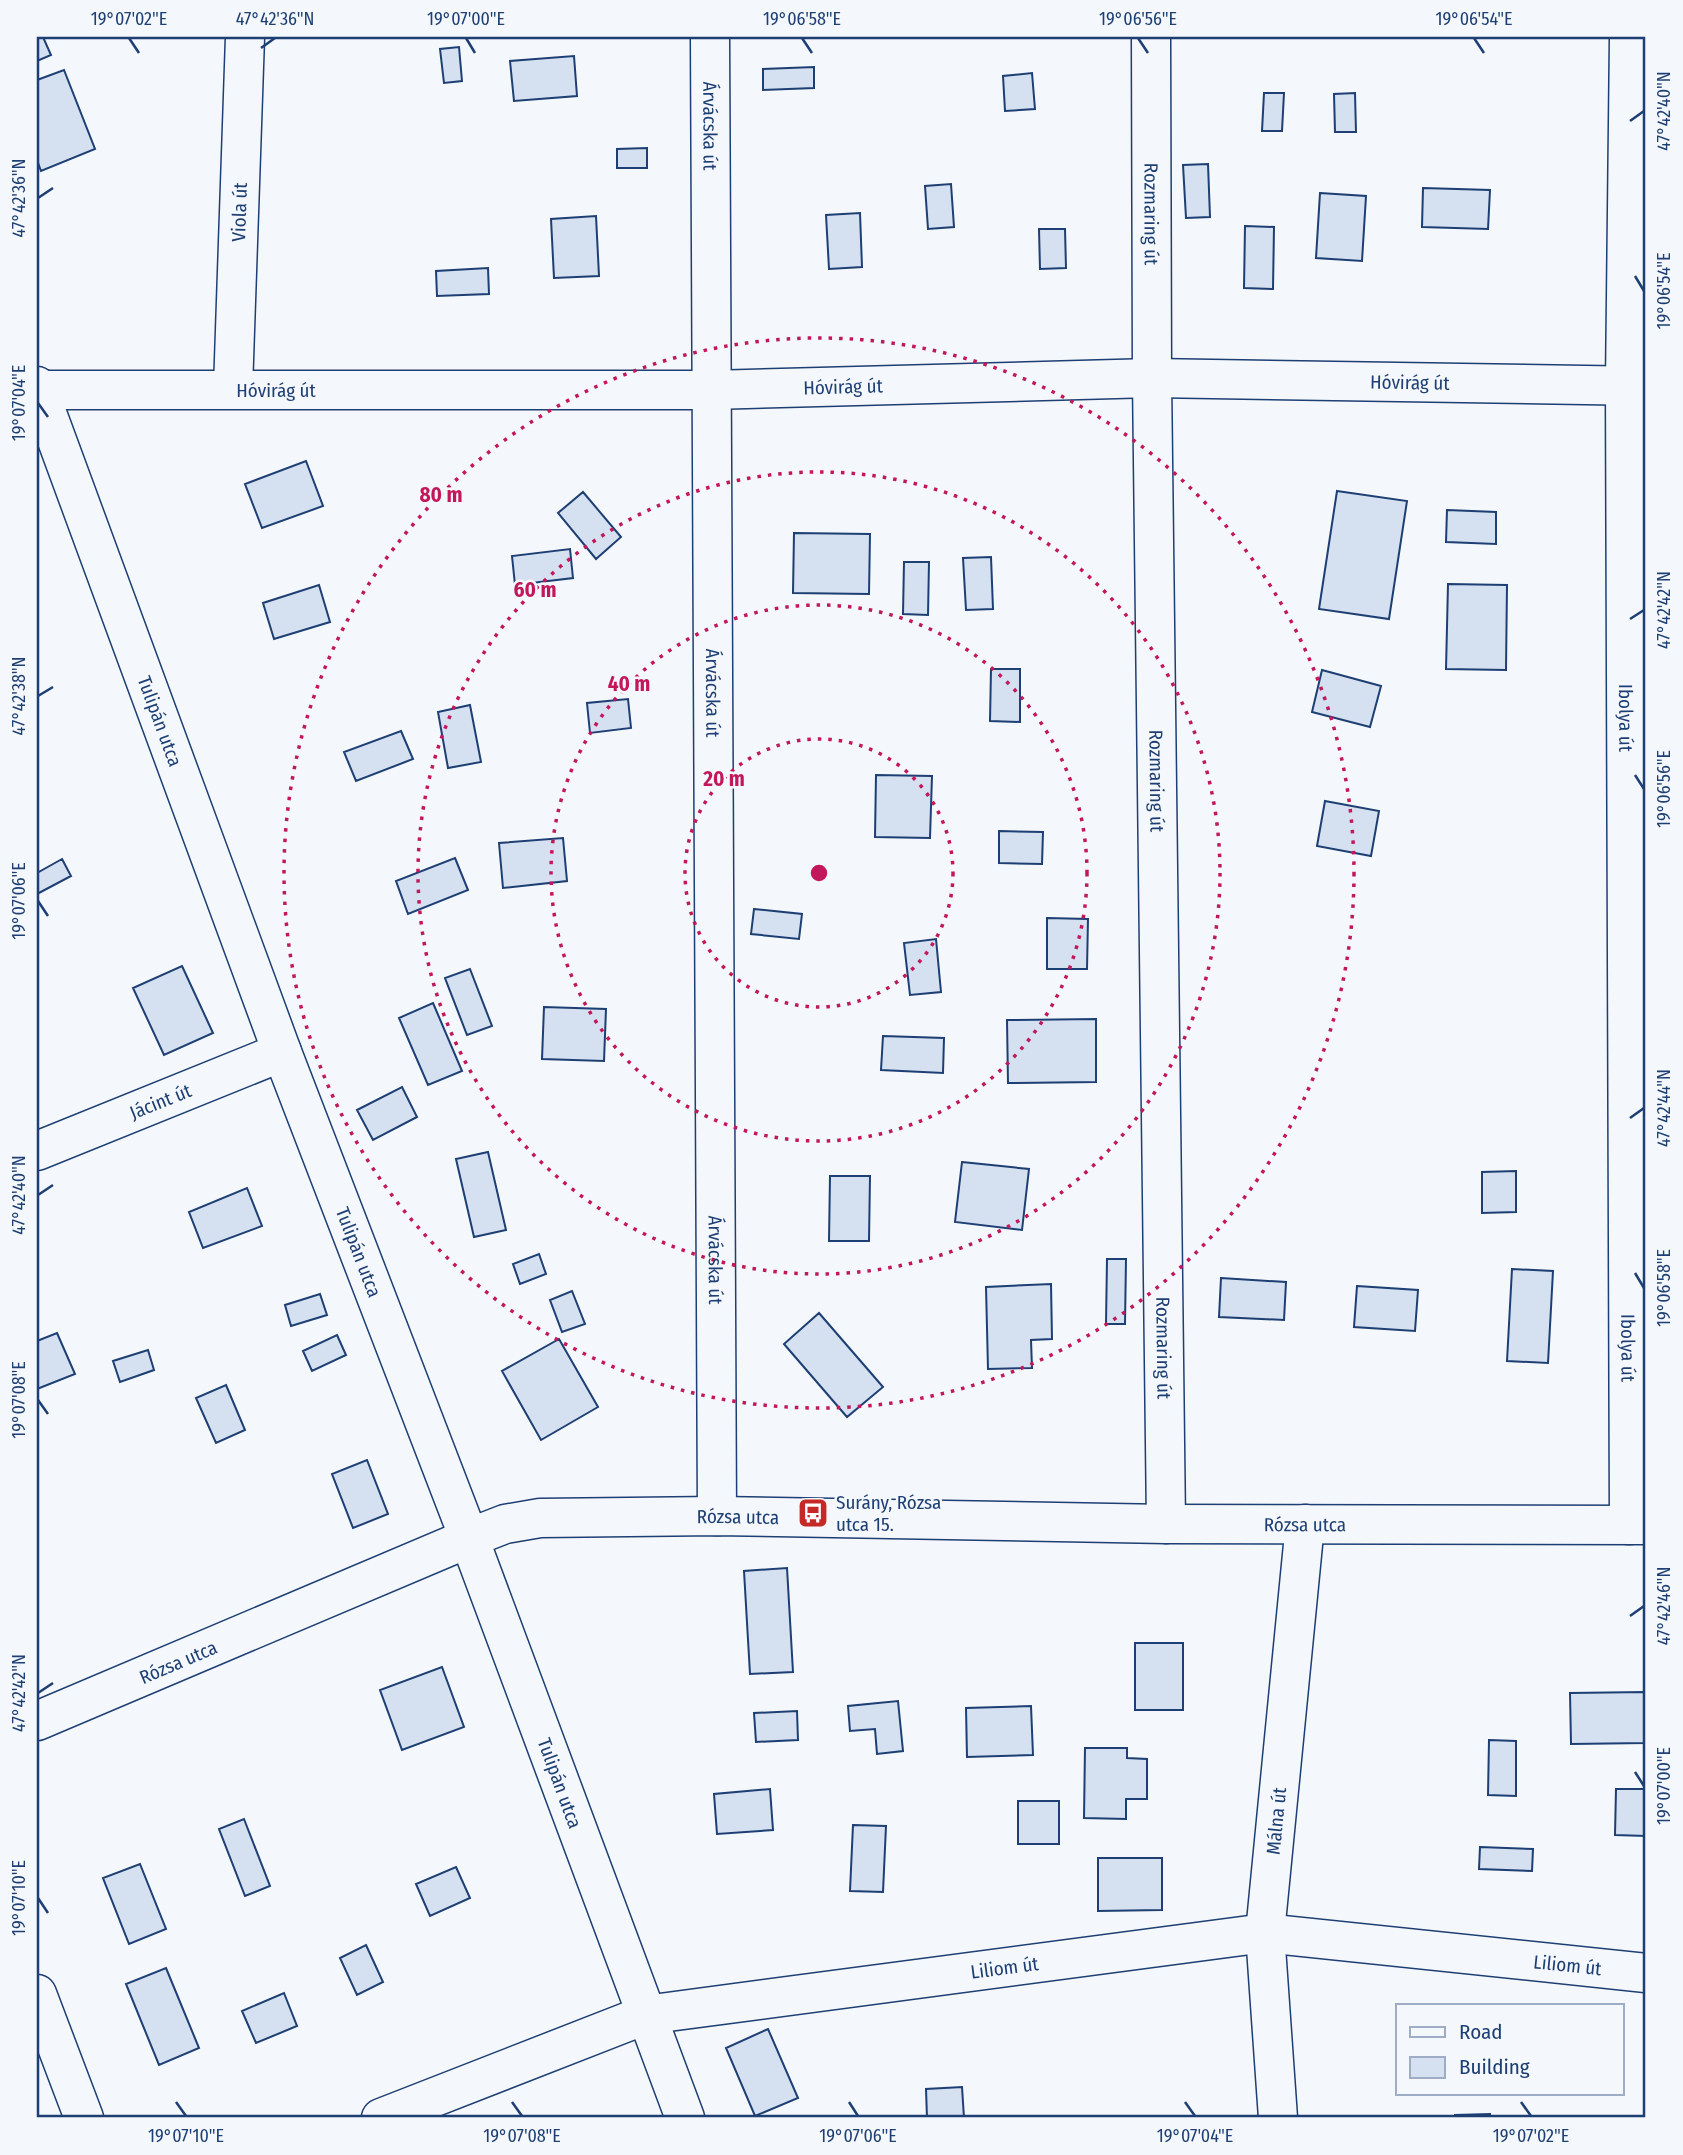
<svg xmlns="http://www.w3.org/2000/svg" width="1683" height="2155" viewBox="0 0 1683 2155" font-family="'Fira Sans Condensed',sans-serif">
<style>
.building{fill:#d5e0f0;stroke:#1d3f73;stroke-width:2}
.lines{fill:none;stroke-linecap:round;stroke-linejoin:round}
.minor-casing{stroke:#1d3f73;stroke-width:41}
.tertiary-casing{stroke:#1d3f73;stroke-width:41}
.minor{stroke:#f4f7fb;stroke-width:38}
.tertiary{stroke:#f4f7fb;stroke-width:38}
.ticks{fill:none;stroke:#1d3f73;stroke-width:2.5}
.ring{fill:none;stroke:#c2185b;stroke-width:3.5;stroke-dasharray:3.5 7}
.labels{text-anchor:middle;stroke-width:5;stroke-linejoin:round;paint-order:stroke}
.street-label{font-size:19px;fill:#1d3f73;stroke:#f4f7fb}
.poi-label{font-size:19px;fill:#1d3f73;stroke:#f4f7fb;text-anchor:start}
.centre{fill:#c2185b;stroke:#f4f7fb;stroke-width:3.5}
.ring-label{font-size:21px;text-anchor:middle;font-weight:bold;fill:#c2185b;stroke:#f4f7fb;stroke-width:5;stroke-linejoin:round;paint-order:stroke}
.neatline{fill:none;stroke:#1d3f73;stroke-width:2.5}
.ticks-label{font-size:18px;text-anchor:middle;fill:#1d3f73}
</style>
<rect width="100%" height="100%" fill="#f4f7fb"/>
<path class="building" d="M37,37h6l8,18 -14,6z
M459,47l3,34 -18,2 -4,-34z
M574,56l3,40 -63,5 -4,-40z
M814,67v21l-51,2v-21z
M64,70l31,79 -54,22 -4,-11v-80z
M1032,73l3,36 -30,2 -2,-35z
M1264,93h20l-2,38h-20z
M1355,93l1,39h-21l-1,-38z
M647,148v20h-30v-19z
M1208,164l2,53 -24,1 -3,-53z
M951,184l3,43 -26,2 -3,-43z
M1423,188l67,2 -2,39 -66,-2z
M1320,193l46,3 -4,65 -46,-3z
M860,213l2,54 -33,2 -3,-54z
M596,216l3,60 -45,2 -3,-59z
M1245,226l29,1 -1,62 -29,-1z
M1039,229h26l1,39 -26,1z
M488,268l1,26 -52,2 -1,-25z
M306,461l17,45 -61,22 -17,-44z
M1337,491l70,10 -18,118 -70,-10z
M583,492l38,45 -25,22 -38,-46z
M1447,510l49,2v32l-50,-2z
M794,533l76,1 -1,60 -76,-1z
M570,549l3,29 -58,7 -3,-29z
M991,557l2,52 -27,1 -3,-52z
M904,562h25l-1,53 -25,-1z
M1448,584l59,1 -1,85 -60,-1z
M319,585l11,37 -56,17 -11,-36z
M991,669h29v53l-30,-1z
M1322,670l59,16 -11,41 -58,-15z
M628,699l3,29 -41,5 -3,-30z
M470,705l11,57 -33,6 -10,-56z
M401,731l12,28 -57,22 -12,-29z
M876,775l56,1 -2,62 -55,-1z
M1325,801l54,10 -8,45 -54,-10z
M999,831l44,1 -1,32 -43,-1z
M563,838l4,43 -64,7 -4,-45z
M455,858l13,32 -60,24 -12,-33z
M62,859l9,17 -34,18v-21z
M754,909l48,5 -3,25 -48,-5z
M1047,918l41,1 -1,50h-40z
M936,939l5,53 -31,3 -6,-52z
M182,966l31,67 -49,22 -31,-67z
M470,969l22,57 -25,9 -22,-57z
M433,1003l29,68 -34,14 -29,-67z
M544,1007l62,2 -2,52 -62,-2z
M1096,1019v63l-88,1 -1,-63z
M883,1036l61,2 -1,35 -62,-3z
M402,1087l15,30 -44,23 -16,-30z
M488,1152l18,78 -32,7 -18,-78z
M962,1162l67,7 -7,61 -67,-8z
M1516,1171v41l-34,1v-41z
M830,1176h40l-1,65h-40z
M247,1188l15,38 -59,22 -14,-36z
M539,1254l7,20 -26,10 -7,-20z
M1107,1259h19l-1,65h-19z
M1512,1269l41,2 -5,92 -41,-2z
M1221,1278l65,4 -2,38 -65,-3z
M1051,1284l1,55 -21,1 1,28 -44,1 -2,-82z
M1357,1286l61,4 -3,41 -61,-4z
M572,1291l13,33 -23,8 -12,-32z
M320,1294l7,21 -36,11 -6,-21z
M819,1313l64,74 -36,30 -63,-73z
M57,1333l18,41 -38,15v-48z
M337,1335l9,20 -34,16 -9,-20z
M559,1339l39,68 -57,33 -39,-69z
M148,1350l6,20 -34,12 -7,-21z
M226,1385l19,45 -29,13 -20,-45z
M367,1460l21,54 -35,14 -21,-54z
M787,1568l6,104 -43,2 -6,-103z
M1135,1643h48v67h-48z
M442,1667l22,60 -62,23 -22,-60z
M1645,1692l1,51 -75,1 -1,-51z
M898,1701l5,50 -26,3 -2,-25 -25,2 -2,-25z
M1031,1706l2,49 -66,2 -1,-49z
M797,1711l1,29 -42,2 -2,-29z
M1489,1740l27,1v55l-28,-1z
M1085,1748h42v10l20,1v40h-21v20l-42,-1z
M770,1789l3,41 -56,4 -3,-40z
M1616,1789h30v47l-31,-1z
M1018,1801h41v43h-41z
M244,1819l26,67 -25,10 -26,-67z
M853,1825l33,1 -3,66 -33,-1z
M1480,1847l53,2 -1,22 -53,-2z
M1098,1858h64v52l-64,1z
M140,1864l26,65 -37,15 -26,-66z
M456,1867l14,31 -40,18 -14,-32z
M366,1945l17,37 -26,13 -17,-37z
M166,1968l33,80 -40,17 -33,-81z
M284,1993l13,33 -41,17 -14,-32z
M768,2029l30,69 -43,18 -29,-68z
M962,2087l2,31h-37l-1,-29z
M1490,2114v4h-35v-3z"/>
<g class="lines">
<g class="minor-casing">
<g id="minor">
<path id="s1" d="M710,37l7,1479"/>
<path id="s2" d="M1151,37l1,341 14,1146"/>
<path id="s3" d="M1629,37l-4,348 4,1140"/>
<path id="s4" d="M37,386l245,666 187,486 -432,183"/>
<path id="s5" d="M233,389l12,-352"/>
<path id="s6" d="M38,390h673l441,-12 494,8"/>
<path id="s7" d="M37,1151l245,-99"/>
<path d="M37,1994l47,124"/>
<path id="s8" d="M381,2118l264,-103 620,-82 381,40"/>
<path id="s9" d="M1278,2118l-13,-185 40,-409"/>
</g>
</g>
<g class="tertiary-casing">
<g id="tertiary">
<path id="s10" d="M685,2118l-216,-580 36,-14 35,-6 177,-2 449,8 480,1"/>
</g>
</g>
<use href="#minor" class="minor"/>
<use href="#tertiary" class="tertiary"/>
</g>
<path class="ticks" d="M129,38l10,15M466,38l9,15M802,38l10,15M1138,38l10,15M1474,38l10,15M261,48l14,-10M1630,121l14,-10M38,198l15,-10M1635,276l9,15M38,403l10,14M1630,619l14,-9M38,696l15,-9M1635,775l9,14M38,901l10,15M1630,1118l14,-10M38,1195l15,-10M1635,1273l9,15M38,1400l10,14M1630,1616l14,-10M38,1693l15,-10M1635,1772l9,14M38,1898l10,15M176,2102l10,14M512,2102l10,14M849,2102l9,14M1185,2102l10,14M1521,2102l10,14"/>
<g class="ring">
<circle cx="819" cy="873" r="134"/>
<circle cx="819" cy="873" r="268"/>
<circle cx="819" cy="873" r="401"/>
<circle cx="819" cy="873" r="535"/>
</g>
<defs>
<g id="bus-square" transform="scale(1.575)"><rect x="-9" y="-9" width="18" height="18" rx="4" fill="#c62828" stroke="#f4f7fb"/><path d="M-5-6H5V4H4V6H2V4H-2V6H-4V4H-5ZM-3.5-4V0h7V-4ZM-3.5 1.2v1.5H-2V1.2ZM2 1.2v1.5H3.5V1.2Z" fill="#fff"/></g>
</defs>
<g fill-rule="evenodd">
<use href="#bus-square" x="813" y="1513"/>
</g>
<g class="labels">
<g class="street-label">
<text dy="7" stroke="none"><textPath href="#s1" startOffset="89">Árvácska út</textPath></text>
<text dy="7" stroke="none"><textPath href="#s5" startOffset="177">Viola út</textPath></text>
<text dy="7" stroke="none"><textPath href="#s2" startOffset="177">Rozmaring út</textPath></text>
<text dy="7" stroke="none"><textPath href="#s6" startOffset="1372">Hóvirág út</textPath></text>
<text dy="7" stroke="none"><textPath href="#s6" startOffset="805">Hóvirág út</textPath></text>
<text dy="7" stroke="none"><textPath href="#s6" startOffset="238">Hóvirág út</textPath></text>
<text dy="7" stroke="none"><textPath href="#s1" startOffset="656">Árvácska út</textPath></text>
<text dy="7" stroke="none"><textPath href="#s3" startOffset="681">Ibolya út</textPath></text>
<text dy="7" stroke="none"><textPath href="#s4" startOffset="357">Tulipán utca</textPath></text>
<text dy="7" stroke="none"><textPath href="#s2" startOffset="744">Rozmaring út</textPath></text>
<text dy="7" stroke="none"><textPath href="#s7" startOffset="133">Jácint út</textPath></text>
<text dy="7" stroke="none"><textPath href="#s4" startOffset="924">Tulipán utca</textPath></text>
<text dy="7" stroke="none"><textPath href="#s1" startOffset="1223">Árvácska út</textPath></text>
<text dy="7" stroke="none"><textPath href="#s2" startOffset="1311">Rozmaring út</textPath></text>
<text dy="7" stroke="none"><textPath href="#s3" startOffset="1311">Ibolya út</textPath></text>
<text dy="7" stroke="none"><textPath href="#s10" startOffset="891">Rózsa utca</textPath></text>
<text dy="7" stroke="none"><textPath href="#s10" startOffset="1458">Rózsa utca</textPath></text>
<text transform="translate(178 1662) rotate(-23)" y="7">Rózsa utca</text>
<text transform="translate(560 1783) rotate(70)" y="7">Tulipán utca</text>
<text dy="7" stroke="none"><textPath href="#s9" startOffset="298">Málna út</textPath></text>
<text dy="7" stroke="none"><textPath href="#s8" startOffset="1213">Liliom út</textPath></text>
<text dy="7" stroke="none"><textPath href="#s8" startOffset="646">Liliom út</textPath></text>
</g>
<g class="poi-label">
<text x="836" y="1509">Surány, Rózsa<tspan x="836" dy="22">utca 15.</tspan></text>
</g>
</g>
<circle cx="819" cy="873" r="10" class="centre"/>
<g class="ring-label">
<text x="441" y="502">80 m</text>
<text x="535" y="597">60 m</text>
<text x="629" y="691">40 m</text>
<text x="724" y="786">20 m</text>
</g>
<rect width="1683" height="2155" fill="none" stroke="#f4f7fb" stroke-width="77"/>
<rect x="1396" y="2004" width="228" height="91" fill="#f4f7fb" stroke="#9eadc5" stroke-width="2"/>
<rect x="1410" y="2027" width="35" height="10" fill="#f4f7fb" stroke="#9eadc5" stroke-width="2"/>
<text x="1459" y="2039" font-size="21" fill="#1d3f73">Road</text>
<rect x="1410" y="2057" width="35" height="21" fill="#d5e0f0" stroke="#9eadc5" stroke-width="2"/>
<text x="1459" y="2074" font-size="21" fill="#1d3f73">Building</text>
<rect x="38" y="38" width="1606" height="2078" class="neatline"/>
<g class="ticks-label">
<text x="129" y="25">19°07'02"E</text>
<text x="275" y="25">47°42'36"N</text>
<text x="466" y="25">19°07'00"E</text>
<text x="802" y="25">19°06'58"E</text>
<text x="1138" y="25">19°06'56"E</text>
<text x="1474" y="25">19°06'54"E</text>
<text transform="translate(1664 111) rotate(-90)" y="6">47°42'40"N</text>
<text transform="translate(19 198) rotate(-90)" y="6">47°42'36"N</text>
<text transform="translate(1664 291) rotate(-90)" y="6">19°06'54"E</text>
<text transform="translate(19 403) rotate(-90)" y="6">19°07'04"E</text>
<text transform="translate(1664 610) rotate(-90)" y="6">47°42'42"N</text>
<text transform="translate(19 696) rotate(-90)" y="6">47°42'38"N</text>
<text transform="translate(1664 789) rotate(-90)" y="6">19°06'56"E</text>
<text transform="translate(19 901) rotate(-90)" y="6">19°07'06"E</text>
<text transform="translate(1664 1108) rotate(-90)" y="6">47°42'44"N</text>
<text transform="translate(19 1195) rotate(-90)" y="6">47°42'40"N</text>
<text transform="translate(1664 1288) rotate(-90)" y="6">19°06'58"E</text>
<text transform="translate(19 1400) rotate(-90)" y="6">19°07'08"E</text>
<text transform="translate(1664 1606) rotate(-90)" y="6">47°42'46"N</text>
<text transform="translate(19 1693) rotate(-90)" y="6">47°42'42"N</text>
<text transform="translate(1664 1786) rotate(-90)" y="6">19°07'00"E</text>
<text transform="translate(19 1898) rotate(-90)" y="6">19°07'10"E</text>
<text x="186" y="2142">19°07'10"E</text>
<text x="522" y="2142">19°07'08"E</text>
<text x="858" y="2142">19°07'06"E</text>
<text x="1195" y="2142">19°07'04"E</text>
<text x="1531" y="2142">19°07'02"E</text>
</g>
</svg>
